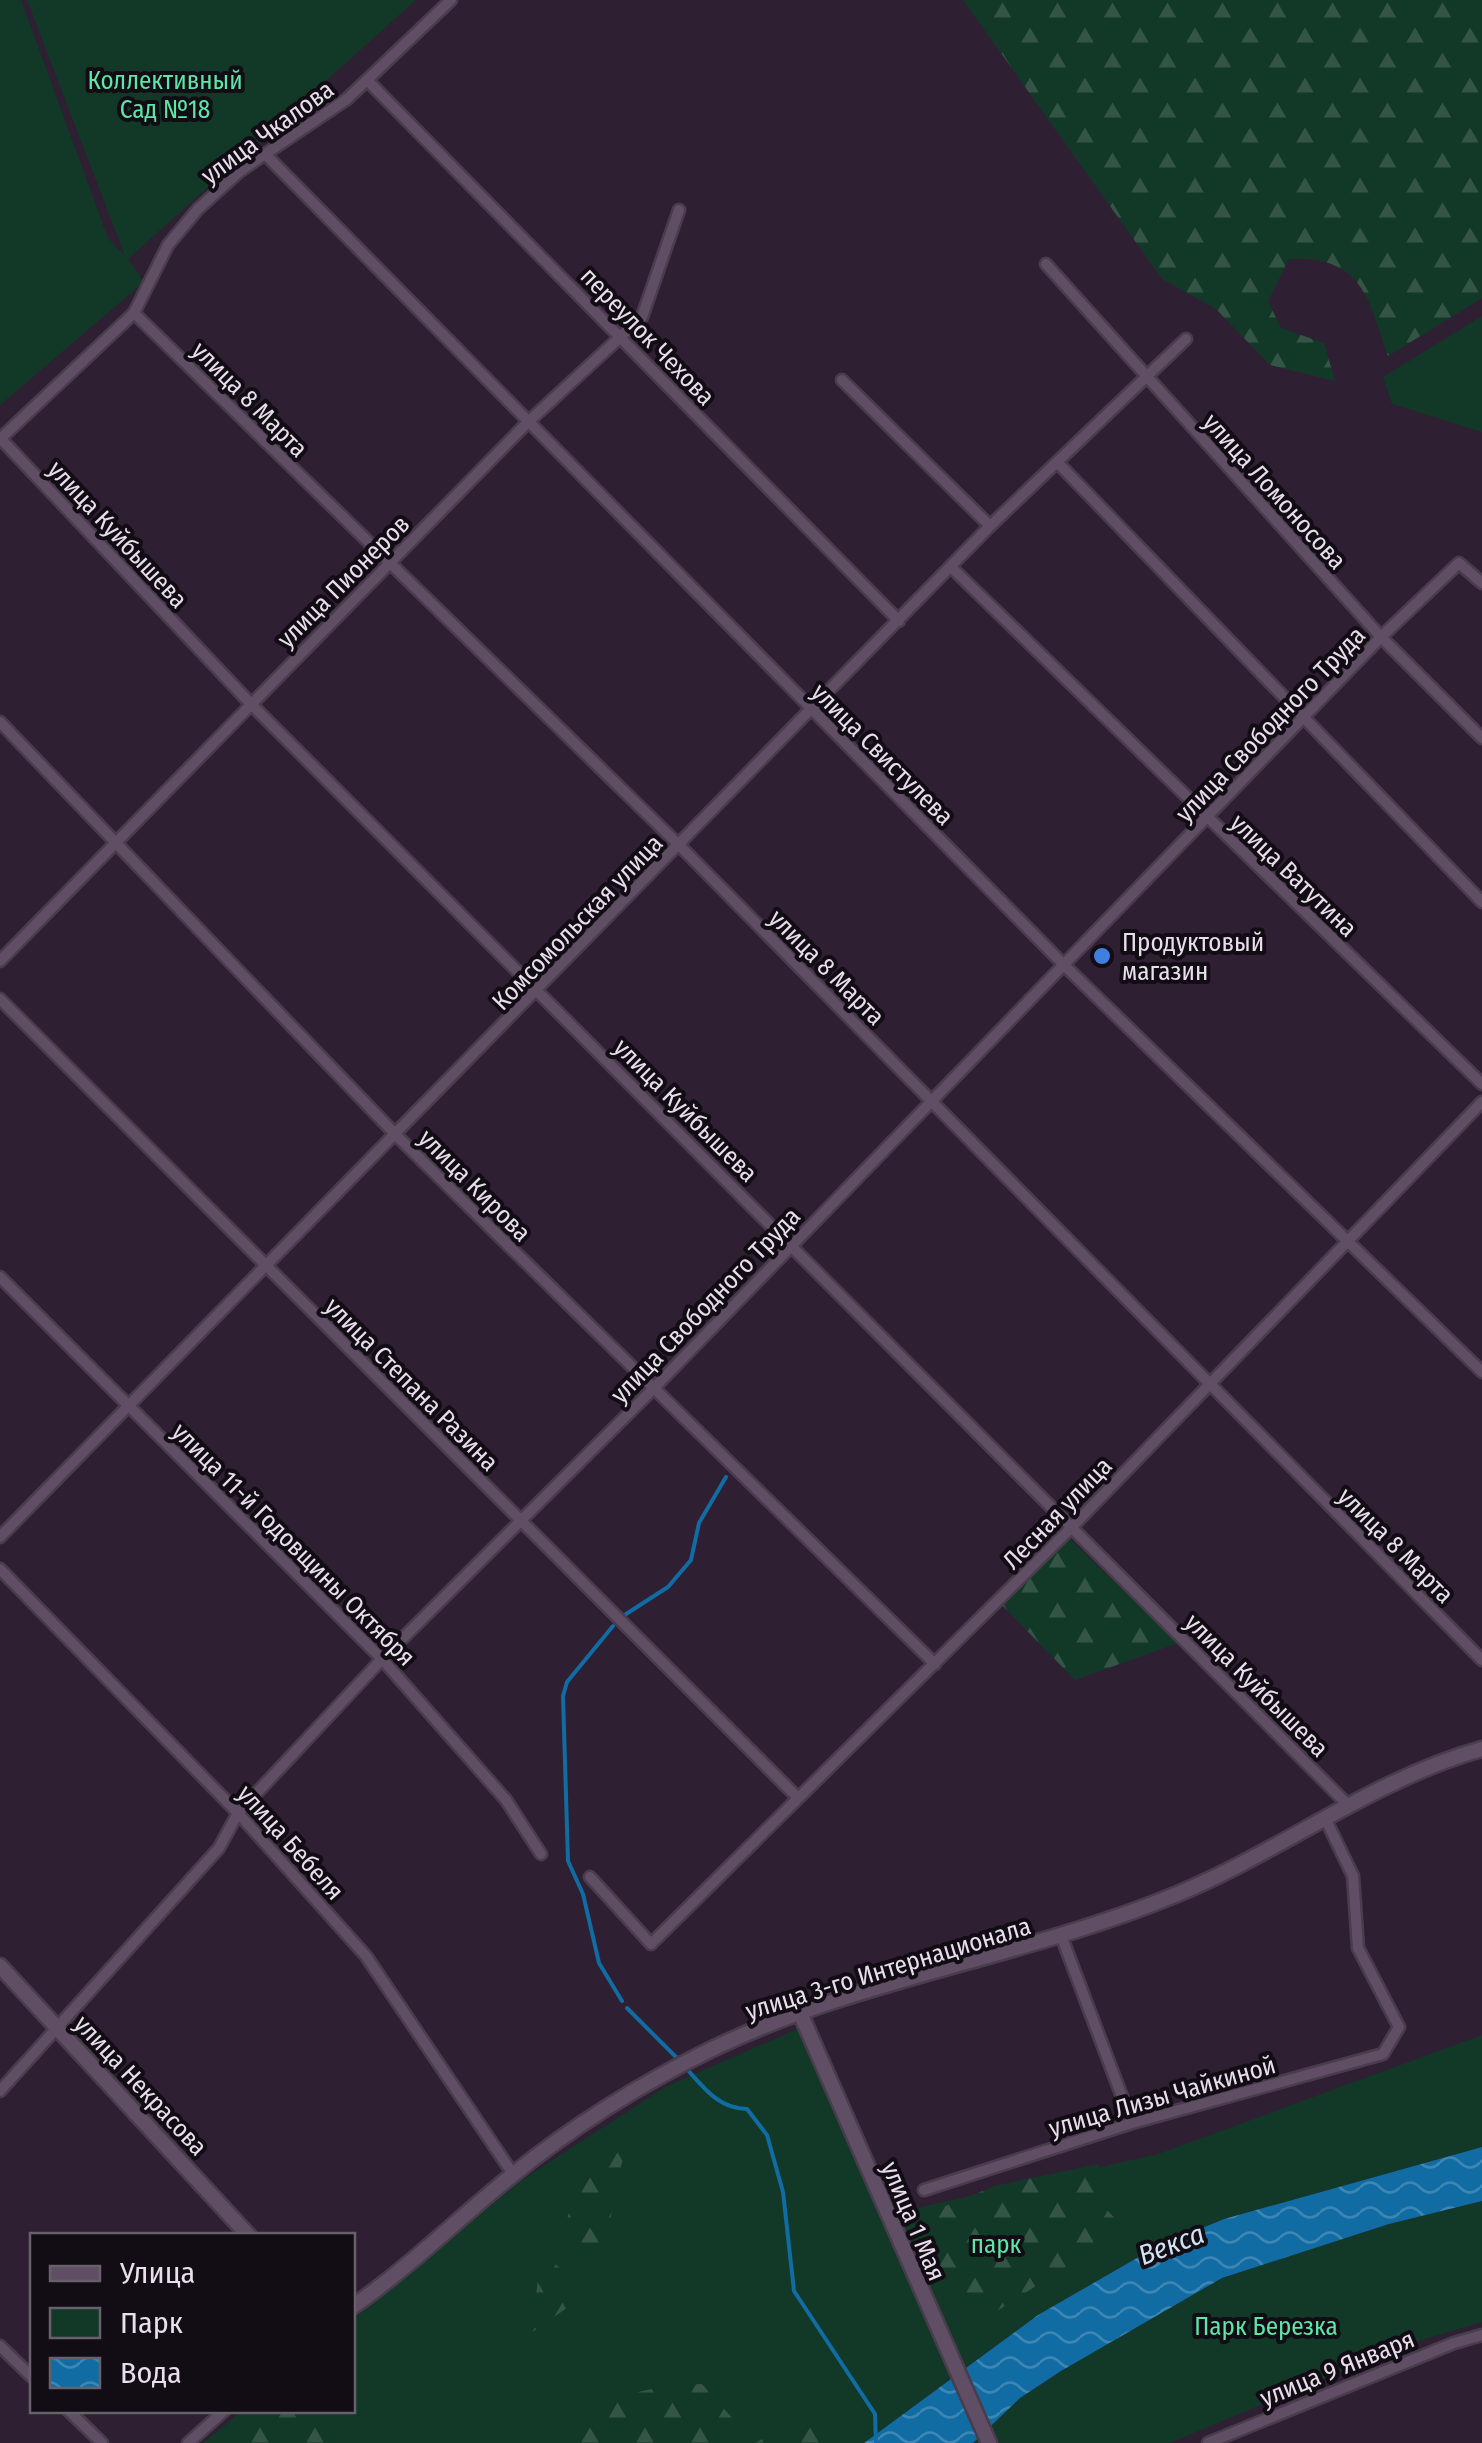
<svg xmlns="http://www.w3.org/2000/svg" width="1482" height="2443" viewBox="0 0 1482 2443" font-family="'Fira Sans Condensed',sans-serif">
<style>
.green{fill:#123927}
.forest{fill:url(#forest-firs)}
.water{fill:url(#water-waves)}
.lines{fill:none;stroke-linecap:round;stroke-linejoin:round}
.stream{stroke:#106ca3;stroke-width:4}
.street-casing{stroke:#493c4c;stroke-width:15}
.secondary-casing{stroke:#493c4c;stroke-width:19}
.street{stroke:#5f4e64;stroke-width:10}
.secondary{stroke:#5f4e64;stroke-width:14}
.shop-dot{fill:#3f7fe0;stroke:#120c14;stroke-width:4}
.labels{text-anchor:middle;stroke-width:8;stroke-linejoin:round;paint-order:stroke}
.park-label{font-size:25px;fill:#5ee5a8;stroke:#120c14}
.street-label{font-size:25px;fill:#e9dfec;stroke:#120c14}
.poi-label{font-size:25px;fill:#e9dfec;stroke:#120c14;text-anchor:start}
.water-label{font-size:28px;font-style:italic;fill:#d0e3f2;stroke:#120c14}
</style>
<defs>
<pattern id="forest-firs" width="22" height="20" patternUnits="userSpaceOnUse" patternTransform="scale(2.5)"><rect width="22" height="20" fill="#123927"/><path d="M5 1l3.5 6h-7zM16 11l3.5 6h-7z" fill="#345546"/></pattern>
<pattern id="water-waves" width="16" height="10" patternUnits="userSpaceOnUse" patternTransform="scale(2.5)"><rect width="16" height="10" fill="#106ca3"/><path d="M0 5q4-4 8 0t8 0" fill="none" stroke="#3e87b4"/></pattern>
</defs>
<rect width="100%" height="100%" fill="#2e1f32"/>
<path class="green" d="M0,0h21l87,238 17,18 -98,-256h389l-288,259 16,23 -144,123z
M1482,316v116l-90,-28 -9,-27z
M811,2023l88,189 259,-58 324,-119v112l-258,72 -68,28 -118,68 -174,128h-661l39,-32 110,-1 1,-91 169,-139 143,-93z
M1482,2201v121l-80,24 -232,97h-197l47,-45 41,-27 161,-93 167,-54z"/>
<path class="forest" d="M963,0h519v298l-94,58c-20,-59 -26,-100 -99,-97l-21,42 13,27 43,15 11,38 -65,-16 -54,-56 -54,-30z
M1068,1537l110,106 -103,37 -74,-76z
M634,2130l-13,36 -21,104 -18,2 -19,-39 19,-64 23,-32z
M1098,2164l5,42 22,23 -139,89 -52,-60 -11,-35 5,-10 67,-27z
M541,2258l17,8 19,25 -3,12 -46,32 -5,-8 12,-25z
M702,2384l31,35 13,24h-174l2,-17c45,-33 73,-40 128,-42z
M813,2410l22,14 -16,19h-64z
M309,2411l21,32h-103l17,-25z"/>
<path class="water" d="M1482,2147v54l-93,23 -167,54 -161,93 -41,27 -47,45h-109l174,-128 118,-68 68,-28z"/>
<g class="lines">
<path class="stream" d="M623,1616l45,-29 23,-27 8,-37 27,-46
M613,1626l-46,56 -4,14 5,165 15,33 16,69 23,38
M627,2008l53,53
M686,2068c18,20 33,41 61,41l20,26 16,57 11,99 81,123 1,29"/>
<g class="street-casing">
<path id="street" d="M367,80l532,541
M265,154l799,811 418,407
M1046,264l335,373 101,101
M134,313l546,533 802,814
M842,380l148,146
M0,439l134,-126 34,-68 30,-36 42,-38 107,-72 104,-99
M1,439l249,264 1098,1102
M1057,462l425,440
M951,567l531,517
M0,722l397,414 538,528
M0,961l527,-538 115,-106 37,-107
M0,999l796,797
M0,1277l382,382 124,141 35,54
M0,1537l990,-1011 196,-187
M0,1569l238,244 128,143 147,218
M590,1877l61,67 420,-416 411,-426
M1062,1938l70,185
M0,2091l219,-243 19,-35 144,-154 271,-270 728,-752 78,-74 23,20
M924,2190l208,-67 251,-69 16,-27 -41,-79 -5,-72 -28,-58
M0,2346l32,31
M68,2410l34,33
M188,2443l37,-33
M1208,2443l246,-100 28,-8"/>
</g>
<g class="secondary-casing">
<path id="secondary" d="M0,1966l249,270
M801,2015l188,428
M352,2307c55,-38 106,-88 158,-130 59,-48 129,-92 198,-126 144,-71 317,-94 467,-156 105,-43 196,-115 307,-146"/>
</g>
<use href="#street" class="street"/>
<use href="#secondary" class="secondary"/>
</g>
<circle class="shop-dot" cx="1102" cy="956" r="10"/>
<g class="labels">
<g class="park-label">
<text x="165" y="89">Коллективный<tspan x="165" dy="29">Сад №18</tspan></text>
<text x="996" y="2253">парк</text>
<text x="1266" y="2335">Парк Березка</text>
</g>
<g class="street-label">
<text transform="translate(267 132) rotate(-36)" y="9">улица Чкалова</text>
<text transform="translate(648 336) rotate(46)" y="9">переулок Чехова</text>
<text transform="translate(250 399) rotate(45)" y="9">улица 8 Марта</text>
<text transform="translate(1275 491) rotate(48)" y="9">улица Ломоносова</text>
<text transform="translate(118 534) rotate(47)" y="9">улица Куйбышева</text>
<text transform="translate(343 581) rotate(-45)" y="9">улица Пионеров</text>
<text transform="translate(1270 724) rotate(-46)" y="9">улица Свободного Труда</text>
<text transform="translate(883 754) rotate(45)" y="9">улица Свистулева</text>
<text transform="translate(1294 875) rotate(44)" y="9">улица Ватутина</text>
<text transform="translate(577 922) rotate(-46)" y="9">Комсомольская улица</text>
<text transform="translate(827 967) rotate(45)" y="9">улица 8 Марта</text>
<text transform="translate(686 1110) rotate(45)" y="9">улица Куйбышева</text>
<text transform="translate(475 1185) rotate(45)" y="9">улица Кирова</text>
<text transform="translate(705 1305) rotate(-46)" y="9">улица Свободного Труда</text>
<text transform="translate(412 1384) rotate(45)" y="9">улица Степана Разина</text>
<text transform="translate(1057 1513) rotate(-46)" y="9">Лесная улица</text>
<text transform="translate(294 1544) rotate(45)" y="9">улица 11-й Годовщины Октября</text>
<text transform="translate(1396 1545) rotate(45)" y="9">улица 8 Марта</text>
<text transform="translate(1257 1685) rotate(45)" y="9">улица Куйбышева</text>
<text transform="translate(291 1842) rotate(48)" y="9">улица Бебеля</text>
<text transform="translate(888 1968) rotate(-17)" y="9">улица 3-го Интернационала</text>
<text transform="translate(141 2085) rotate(47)" y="9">улица Некрасова</text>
<text transform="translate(1162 2096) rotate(-16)" y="9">улица Лизы Чайкиной</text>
<text transform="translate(914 2221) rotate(67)" y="9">улица 1 Мая</text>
<text transform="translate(1337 2368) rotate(-22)" y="9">улица 9 Января</text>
</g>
<g class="poi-label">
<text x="1122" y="951">Продуктовый<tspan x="1122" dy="29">магазин</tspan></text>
</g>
<g class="water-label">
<text transform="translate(1171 2244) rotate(-21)" y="10">Векса</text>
</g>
</g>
<rect x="30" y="2233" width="325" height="180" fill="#120c14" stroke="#68606a" stroke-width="2.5"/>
<rect x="50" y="2266" width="50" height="15" fill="#5f4e64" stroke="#68606a" stroke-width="2.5"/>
<text x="120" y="2283" font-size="30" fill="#e9dfec">Улица</text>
<rect x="50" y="2308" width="50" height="30" fill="#123927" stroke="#68606a" stroke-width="2.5"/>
<text x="120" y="2333" font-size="30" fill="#e9dfec">Парк</text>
<rect x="50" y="2358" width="50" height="30" fill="url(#water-waves)" stroke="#68606a" stroke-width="2.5"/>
<text x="120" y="2383" font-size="30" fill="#e9dfec">Вода</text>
</svg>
